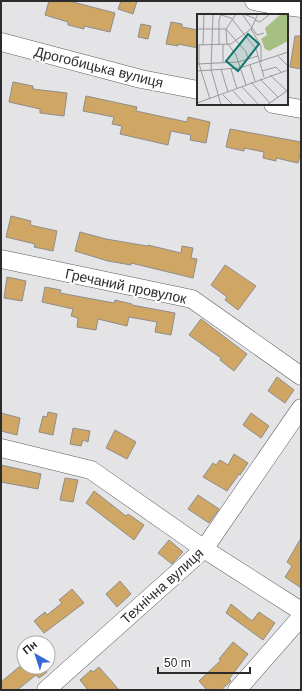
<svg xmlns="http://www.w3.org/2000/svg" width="302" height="691" viewBox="0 0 302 691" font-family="Helvetica,sans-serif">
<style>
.building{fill:#cfa663;stroke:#8e8d8c}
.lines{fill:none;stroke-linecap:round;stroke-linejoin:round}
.minor-casing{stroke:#5a5b5c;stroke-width:19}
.minor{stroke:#fff;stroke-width:18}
.labels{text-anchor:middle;stroke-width:4;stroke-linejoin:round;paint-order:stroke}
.street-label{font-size:14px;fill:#2c2c2c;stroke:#fff}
.inset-road{fill:none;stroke:#9a9a9c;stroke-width:1}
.view{fill:#0f766e;fill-opacity:0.15;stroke:#0f766e;stroke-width:2}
.inset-edge{fill:none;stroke:#2c2c2c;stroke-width:2}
</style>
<rect width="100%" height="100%" fill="#e4e4e6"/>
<path class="building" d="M49,1h20l46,12 -5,19 -26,-6v3l-16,-4v-3l-23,-7z
M121,1h16l-4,13 -15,-5z
M171,22l11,2v3l16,3v18l-20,-4v2l-12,-2z
M141,24l10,2 -3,13 -10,-2z
M295,36h6v33l-11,-2z
M13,82l20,4v3l34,4 -3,23 -24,-3v-4l-31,-7z
M86,96l51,11 -1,4 51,11 1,-5 22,5 -4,21 -16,-3 1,-5 -20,-4 -3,14 -48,-11 2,-8 -10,-2 2,-7 -31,-6z
M230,129l71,13v9l-3,12 -22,-5v3l-13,-3 1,-6 -20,-4v3l-18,-4z
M11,216l20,5 -1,4 27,6 -4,20 -19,-4 1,-3 -29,-7z
M80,232l26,7 41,7 1,-1 33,8 1,-7 11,2 -2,10 6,1 -4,19 -62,-15v2l-23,-4 -33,-10z
M225,265l31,21 -18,24 -13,-10 2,-3 -16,-12z
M7,277l19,4 -4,20 -18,-3z
M45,287l16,3 -1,3 54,10 1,-3 17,4v1l43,8 -4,22 -16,-3 2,-10 -28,-5 -2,9 -29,-7 -2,11 -19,-3 1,-9 -7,-2 2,-7 -31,-7z
M201,319l46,35 -13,17 -14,-11 1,-2 -32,-23z
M277,377l17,13 -9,13 -17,-12z
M48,412l9,2 -4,21 -14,-3 4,-16 4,1z
M1,413l19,5 -3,17 -16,-4z
M251,413l18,13 -8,12 -18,-13z
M73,428l17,3 -2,11 -5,-2 -2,6 -11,-2z
M115,430l21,12 -9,17 -21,-11z
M234,454l14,9 -8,12 -1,-1 -12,17 -24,-14 10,-14 3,2 4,-5 8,5z
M1,465l40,9 -3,15 -37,-7z
M65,478l13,2 -5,22 -13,-2z
M94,491l32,25 2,-2 16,11 -10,15 -48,-37z
M198,495l21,14 -10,14 -21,-14z
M301,538v50l-16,-11 7,-11 -5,-4z
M169,540l14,12 -11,12 -14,-11z
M120,581l11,13 -14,13 -11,-13z
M72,589l12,14 -40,30 -10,-12 11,-9 2,3 15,-12 -3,-3z
M231,604l21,17 7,-9 16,11 -12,17 -37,-27z
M233,642l15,12 -19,25 2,2 -10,9h-14l-8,-9 22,-21 -2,-1z
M19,667h26l-1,1 3,4 -8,6 -3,-3 -19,15h-16v-8z
M99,667l20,23h-31l-8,-10 11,-10 2,2z"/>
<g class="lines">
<g class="minor-casing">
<path id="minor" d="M254,1l15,3 32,4
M1,42l140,37 57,11
M273,104l28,5
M1,259l191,40 109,77
M1,448l90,22 113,79 97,62
M46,690l158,-141 97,-141
M237,690l64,-73"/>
</g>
<use href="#minor" class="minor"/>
</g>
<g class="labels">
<g class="street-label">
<text transform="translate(99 67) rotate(14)" y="5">Дрогобицька вулиця</text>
<text transform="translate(126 286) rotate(12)" y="5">Гречаний провулок</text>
<text transform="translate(162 586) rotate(-42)" y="5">Технічна вулиця</text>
</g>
</g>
<g transform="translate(197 14)">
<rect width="91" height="91" fill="#e4e4e6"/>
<path d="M83,1h8v26l-19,10 -4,-2 -4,-10 6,-4 -2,-7z" fill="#a6c084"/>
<path class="inset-road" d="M16,0l-2,55 10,36M21,0l13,4 25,31 8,28M45,0l15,21 7,-2M47,0l12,5M58,6l5,2 10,-8M0,15h29l20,23 2,7M54,15l10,17v16M31,30l8,11 10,30M0,31l34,-1 20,-15 7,-15M2,31v19l11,35M6,31l1,-31M22,31v-25l2,-6M26,31v18M30,31l-1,-16 10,-15M81,42l10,10M0,50l41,-2 20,-6M53,51l5,16M24,55l7,23M34,55l6,20M0,57l43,-3 48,-16M65,57l14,-4 5,5M73,61l18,17M63,65l18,18M54,68l19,21M45,73l17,18M36,77l13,14M26,81l10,10M0,89l91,-33M70,91l21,-15"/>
<path class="view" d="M51,20l11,10 -21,27 -12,-10z"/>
<rect width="91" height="91" class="inset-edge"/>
</g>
<rect width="302" height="691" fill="none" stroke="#2c2c2c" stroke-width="4"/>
<g transform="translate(36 655) rotate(321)"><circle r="19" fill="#ffffff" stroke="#ababab"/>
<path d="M0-3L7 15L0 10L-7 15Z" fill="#3668d7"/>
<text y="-6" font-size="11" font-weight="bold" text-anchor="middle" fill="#2c2c2c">Пн</text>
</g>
<path d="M158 667v6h92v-6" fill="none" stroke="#2c2c2c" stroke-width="2"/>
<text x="164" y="667" font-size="12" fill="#2c2c2c" stroke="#ffffff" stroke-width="3" paint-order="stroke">50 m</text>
</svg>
